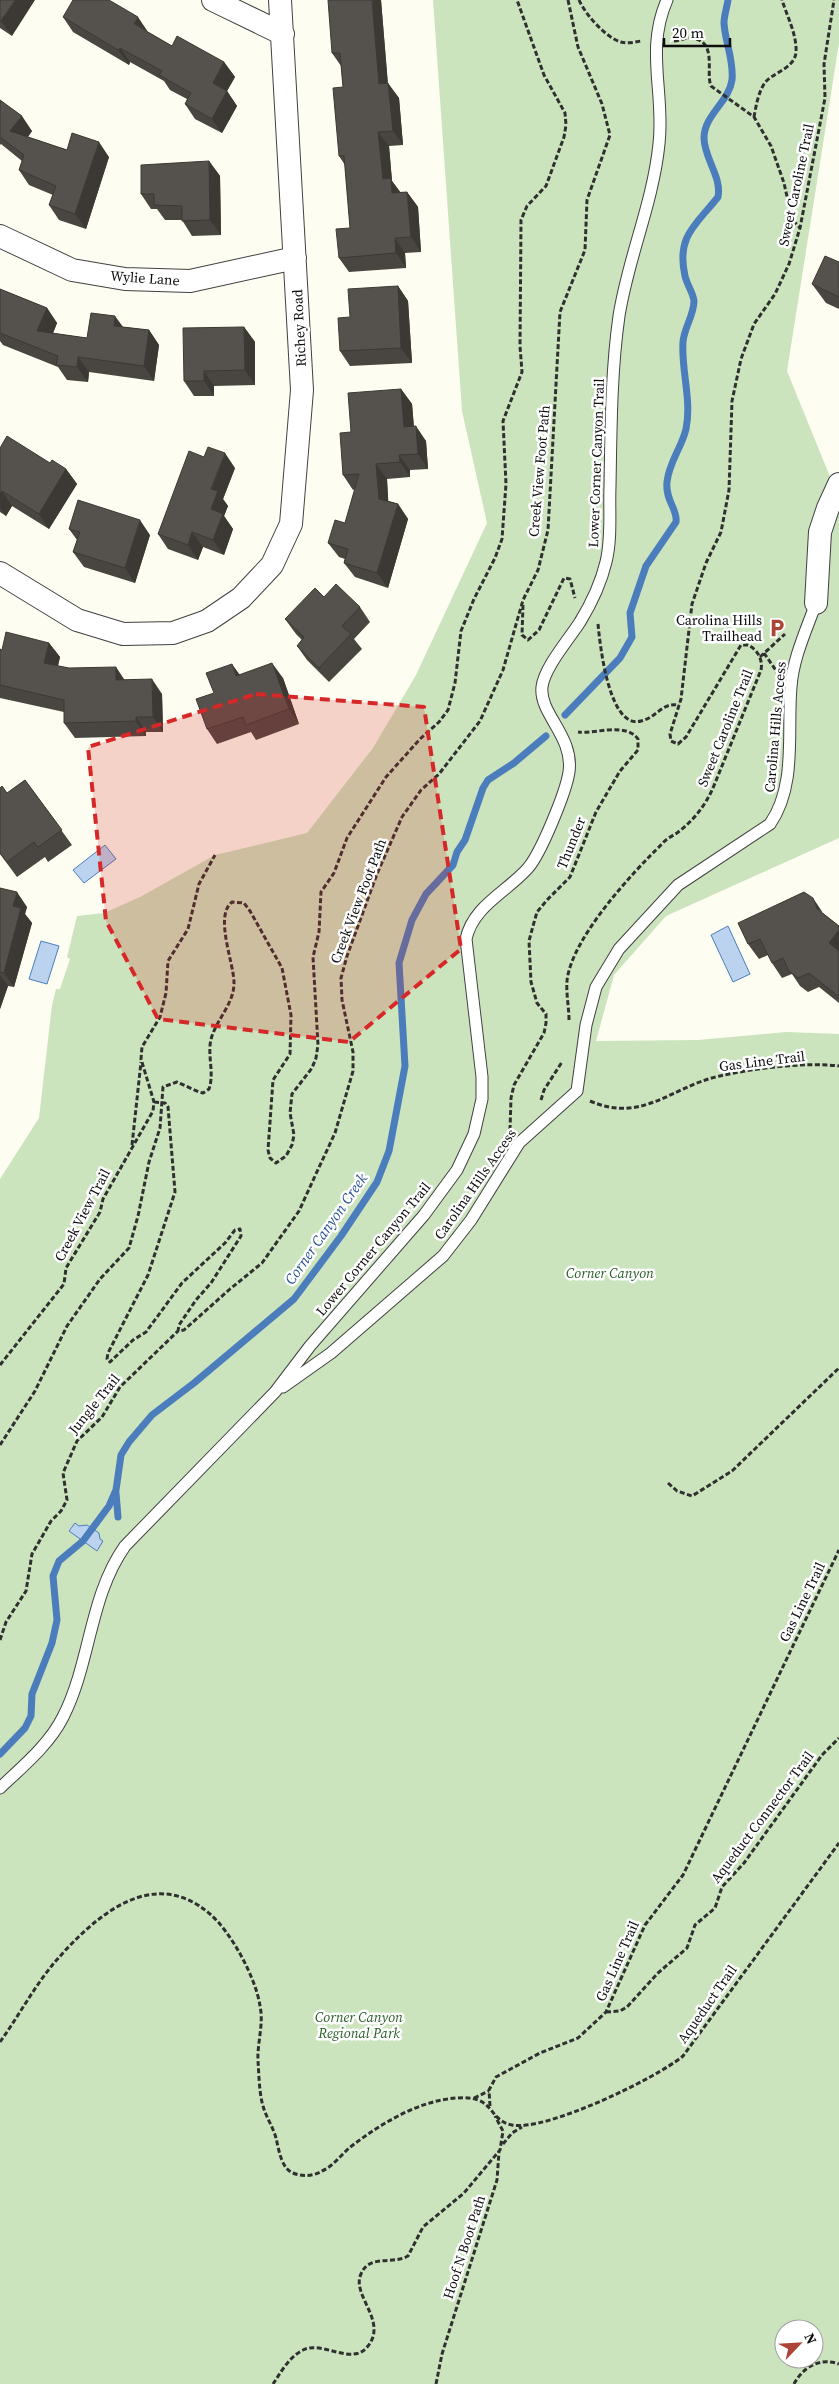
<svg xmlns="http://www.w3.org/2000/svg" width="839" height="2384" viewBox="0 0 839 2384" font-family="'Source Serif 4',serif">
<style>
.green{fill:#cbe4be;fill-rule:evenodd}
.water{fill:#bbd3ef;stroke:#4b7dbd}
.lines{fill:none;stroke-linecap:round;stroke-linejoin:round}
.stream{stroke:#4b7dbd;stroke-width:7}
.service-casing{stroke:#414141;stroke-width:13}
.minor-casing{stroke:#414141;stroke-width:24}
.path{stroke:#303030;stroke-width:3;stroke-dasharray:5 2.5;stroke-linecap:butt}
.service{stroke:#fff;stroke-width:11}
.minor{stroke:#fff;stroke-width:22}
.wall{fill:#494641}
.shaded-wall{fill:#3c3935}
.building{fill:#55514c;stroke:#3c3935}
.marked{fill:#d62828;fill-opacity:0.2;stroke:#d62828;stroke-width:4;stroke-dasharray:10 6;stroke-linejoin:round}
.labels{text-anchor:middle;stroke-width:5;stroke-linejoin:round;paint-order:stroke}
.street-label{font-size:14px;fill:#0e0e0e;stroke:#fff}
.poi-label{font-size:14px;fill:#0e0e0e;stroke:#fff;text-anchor:end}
.park-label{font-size:14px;font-style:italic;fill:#285e26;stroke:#fff}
.water-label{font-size:15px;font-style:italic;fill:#265091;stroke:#fff}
</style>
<rect width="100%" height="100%" fill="#fdfdf1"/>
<path class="green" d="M433,0h406v43l-52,328 52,128v339l-173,78 -52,59 -18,66 102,-1 88,-8 53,2v1350h-839v-1205l39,-61 13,-113 4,-16h4l10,-30 -3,-2 10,-41 27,-3 36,-16 75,-42 92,-22 66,-85 43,-73 71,-152 -25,-112zM784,2329h30v30h-30z"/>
<path class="water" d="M105,845l11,14 -32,24 -11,-13z
M728,926l22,48 -17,8 -22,-47z
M41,941l18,5 -12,38 -18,-5z
M75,1523l4,3 8,-1 12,8 1,6 3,2 -6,10 -28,-20z"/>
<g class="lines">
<path class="stream" d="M565,715l55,-57 12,-21 -2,-24 16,-47 30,-44c2,-12 -11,-22 -9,-40 2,-20 15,-35 19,-53 6,-29 -5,-59 -3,-87 1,-14 11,-27 11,-41 -1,-9 -7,-16 -9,-25 -9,-40 11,-51 33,-79 4,-20 -14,-39 -14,-59 0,-23 25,-36 28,-58 2,-20 -7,-38 -8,-57 0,-7 3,-16 4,-23
M116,1493l2,24
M0,1754l25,-26 6,-12 1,-22 20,-51 5,-23 -4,-44 6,-15 24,-20 26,-35 7,-16 5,-35 8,-13 23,-27 42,-32 100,-84 47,-63 36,-54 12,-31 16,-85 -6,-103 13,-43 14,-26 27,-29 4,-13 8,-12 18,-52 5,-8 26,-17 32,-27"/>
<g class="service-casing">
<path id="service" d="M283,1387l48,-34 112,-97 28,-36 48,-77 58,-52 9,-66 10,-38 23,-38 59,-64 92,-61c27,-39 17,-92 21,-137 2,-29 15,-56 25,-84
M0,1788c22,-21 49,-43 63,-71 28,-55 26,-120 62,-171l150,-154 35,-46 114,-131 33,-45 17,-36 8,-35v-22l-16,-138c7,-33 41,-47 62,-71 13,-15 38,-76 41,-96 5,-36 -30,-58 -27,-85 2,-19 27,-48 38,-65 11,-18 21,-39 26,-60 6,-24 3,-51 4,-75 1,-57 1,-115 9,-171 9,-58 34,-113 40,-172 6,-51 -14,-94 8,-144"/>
</g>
<g class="minor-casing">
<path id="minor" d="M213,0l70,34
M0,236l72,34 53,9 65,2 105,-23
M0,573l77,47 46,14 50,-1 34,-12 34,-23 31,-33 19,-41 11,-134 -22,-390
M816,603l4,-71 8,-24 11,-24"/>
</g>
<path class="path" d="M579,0c6,14 27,38 42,42 7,2 14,0 20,-1
M674,41c5,0 10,-3 15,-3 30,1 16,34 22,48l43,31 17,29 13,37 8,36 8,9
M754,117c2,-11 4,-23 10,-33 8,-12 31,-15 32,-32 1,-17 -9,-36 -14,-52
M523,605l-1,30 6,5 11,-10 25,-52 6,1 5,19
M598,624c2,21 11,106 43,97 15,-3 21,-19 38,-16
M764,653l13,19
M760,657l25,-23
M569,1020c0,-13 -3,-26 -2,-39 4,-42 65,-108 95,-137 4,-5 10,-8 15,-11 16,-12 28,-27 36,-45l48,-118c2,-10 -3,-20 -13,-25h-7l-55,92 -8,7 -7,-3 -1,-7 11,-35 11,-95 14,-41 15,-31 8,-42 3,-89 9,-42 13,-35 21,-30 14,-30 11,-36 25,-130 -1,-34 10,-64
M541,1100l3,-10 18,-28
M590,1101c53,23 82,-15 130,-25 35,-8 84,-14 119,-10
M154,1102l11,1 3,4 7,85 -27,83 -40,78 -1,6 3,3 23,-22 13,-8 36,-49 43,-40 10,-13 5,-1 1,7 -30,47 -15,17 -17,25 -1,6 6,-1 46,-41 32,-26 37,-52 16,-35 20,-43 18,-62v-19l-11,-52 -1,-22 6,-22 30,-82 25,-57 19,-27 18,-16 41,-53 23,-51 20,-70 15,-30 10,-40 12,-218 25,-62 2,-50 23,-65 -8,-31 -24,-57 -10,-47
M510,1130l1,-32 3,-13 30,-52 2,-10v-9l-9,-11 -6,-21 -2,-41 4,-15 4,-14 10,-12 23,-23 26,-65 24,-41 18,-21v-11c-12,-17 -42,-5 -60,-7
M132,1145l9,-83
M0,1365l64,-81 2,-16 34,-56 3,-13 50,-88 1,-9 -13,-43 1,-12 18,-30 6,-24 2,-32 20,-32 11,-45 16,-29
M0,1445l35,-54 32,-65 33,-47 29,-31 9,-32 11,-54 11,-34 3,-41 14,-5 22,10 4,1 6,-4c6,-17 -3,-36 3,-53 6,-18 22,-33 22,-53 0,-20 -20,-67 -2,-81l12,1 6,8 32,57 9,47 -1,39 -17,26 -5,70 2,8 6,5 10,-7 6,-11 2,-10 -4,-22 2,-19 20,-26 4,-10 2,-13 -5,-88 6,-25 2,-40 13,-19 13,-35 39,-61 34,-38 19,-17 9,-12 7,-27 6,-52 13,-32 21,-41 7,-19 4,-55 -3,-63 19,-49 -2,-26 1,-126 6,-14 19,-20 18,-49 2,-12 -1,-12 -21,-38 -27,-75
M668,1483l9,8 15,5 40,-25 107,-103
M0,1640l6,-18 20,-31 6,-37 19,-33 10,-10 6,-11 -4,-27 14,-32 25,-24 18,-30 58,-56
M606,2012l14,-1 7,-4 31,-34 29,-25 8,-23 20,-17 7,-21 22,-24 78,-108 17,-17
M0,2042c18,-25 34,-55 54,-79 40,-46 98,-99 156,-49 21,18 46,64 50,92 4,18 -3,37 -2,55 1,14 1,31 5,45 3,11 10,21 13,32 3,12 5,30 17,35 9,4 21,3 29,-2 12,-5 20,-18 31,-26 29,-22 67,-45 104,-47 39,-3 30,22 55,27 33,7 145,-47 171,-69l156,-213
M474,2098l15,-7
M490,2106l-1,-16 7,-13 44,-24 38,-15 28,-26 39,-87 38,-50 156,-325
M503,2144l9,-11 10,-6
M273,2384c8,-12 16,-27 30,-34 20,-10 49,17 65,-4 20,-25 -17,-51 -7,-72 8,-20 31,-9 47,-18l15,-29 41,-34 36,-43 3,-19 -8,-15
M436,2384l6,-30 55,-174 2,-28
M794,2384c9,-17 26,-27 45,-20"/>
<use href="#service" class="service"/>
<use href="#minor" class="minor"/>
</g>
<path class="wall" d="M0,0l12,36 -12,-8z
M381,0l7,84 11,14 4,47 -14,1 3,35 8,11h7l11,15 3,45 -16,1 1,15 -57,4 -10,-14 11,-30 -5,-63 -6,-9 4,-69 -2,-21 -9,-13z
M63,17l85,15 24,14 52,16 11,15 -8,14 10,15 -15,27 -27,-14 -10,-15 2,-5 -17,-9 -6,-9 -34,-19 -1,3 -56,-33z
M0,100l32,31 -4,6 39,13 42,7 -23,72 -27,-9 -10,-15 4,-10 -24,-10 -10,-15 3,-9 -21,-17 -1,1z
M209,161l11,15 1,59 -29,1 -10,-16h-17l-8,-11h-6l-10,-15z
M839,262v47l-13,-6 -14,-19z
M398,286l10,15 4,62 -62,3 -10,-15z
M0,289l47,19 10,15 -4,10 34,5 36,-11 26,3 10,15 -5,36 -65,-9 -1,10 -21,-2 -9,-13 -55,-22 -3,-4z
M244,327l11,15v43l-41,1v10h-20l-10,-15z
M401,389l11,15 2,23 12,14 2,28 -18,1v7l-23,2 1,22 10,3 10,15 -20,69 -33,-11 -11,-14 1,-4 -6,-2 -11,-14 17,-20 10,-34 -2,1 -10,-15z
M0,448l50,15 16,6 11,15 -28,45 -37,-23 -6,10 -6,-4z
M235,468l-12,31 5,7 -4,10 9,13 -9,26 -21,-8 -5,13 -30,-11 -10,-15z
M69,529l81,6 -15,48 -51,-16 -11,-15 4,-12z
M324,597l36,10 10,15 -16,17 8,10 -33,33 -22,-22 -10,-14 5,-6 -6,-6 -11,-15z
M49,643l11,14 -2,9 67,14 37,14 1,38h-17v4l-71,2 -11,-15v-11l-64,-14v-49l2,1z
M240,675l43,3 16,46 -43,16 -5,-8 -34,12 -10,-15 7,-36z
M25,780l47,65 -24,17 -3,-5 -28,20 -17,-23 7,-61z
M0,888l27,19 -2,7 7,9 -18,64 -6,-1 -8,23z
M823,913l16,13v77l-20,-16 -11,5 -8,-6 -8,-12 -10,4 -10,-15 -4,-8 -9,4 -11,-15 -10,-21z"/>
<path class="shaded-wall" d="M15,0h20l-23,36 -11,-15z
M372,0h9l8,99 -10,-15z
M138,17l10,15 -14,-8z
M120,48l10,14 -1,3 -11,-15z
M224,62l11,15 -8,14 10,15 -15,27 -10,-14 1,-36z
M388,83l11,15 4,47 -10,-14z
M22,116l10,15 -11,15 -11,-15z
M378,132l11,14 3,35 9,12h-9l-9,-14z
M99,142l10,15 -23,72 -11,-15z
M209,161l11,15 1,59 -11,-15z
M407,192l11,15 3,45 -10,-15z
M395,238l10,15 1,15 -10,-15z
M398,286l10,15 4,62 -11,-15z
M47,308l10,15 -9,23 -11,-15z
M115,316l11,15 -12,-5z
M244,327l11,15v43l-10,-15z
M149,330l10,15 -5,36 -10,-15z
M78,357l11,15 -1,10 -11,-15z
M204,371l10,15v10l-10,-15z
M401,389l11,15 3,38 -11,-15z
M416,426l10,15 2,28 -10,-15z
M225,453l10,15 -12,31 5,7 -4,10 9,13 -9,26 -11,-15 -2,-31v-20z
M399,455l11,15v7l-10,-15z
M376,464l11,15 2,34 -10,-14z
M66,469l11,15 -28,45 -10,-15z
M2,491l10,15 -6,10 -6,-8v-14z
M398,504l10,15 -20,69 -11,-15z
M140,520l10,15 -15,48 -10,-15z
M192,532l11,15 -5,13 -10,-15z
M49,643l11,14 -5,20 -11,-14z
M272,663l11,15 16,46 -10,-15z
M232,664l10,14 -6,-2z
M116,667l10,15 -10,-2z
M152,679l10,15 1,38 -10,-15z
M136,717l10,15v4l-10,-15z
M17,892l10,15 -2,7 7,9 -18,64 -10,-14 9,-67z
M813,898l10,15 -6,-4z
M839,930v28l-10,-15z
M0,975l8,11 -8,23z"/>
<path class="building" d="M0,0h15l-14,21 -1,-1z
M73,0h36l29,17 -4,7 38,22 5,-10 47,26 -11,21 14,8 -15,28 -27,-15 6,-11 -32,-18 3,-4 -42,-23 -2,2 -55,-33z
M328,0h44l7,84 9,-1 5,48 -15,1 5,47 8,-1 1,15 15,-1 4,45 -16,1 1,15 -57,5 -3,-29 14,-1 -6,-72h-5l-6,-68 10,-1 -3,-34h-8z
M0,100l22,16 -12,15 57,19 5,-17 27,9 -24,72 -26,-9 7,-19 -37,-16 5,-15 -24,-18z
M209,161l1,59 -28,1v-15l-28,-1v-11h-13v-29z
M825,256l14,6v35l-27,-13z
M398,286l3,62 -61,3 -2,-33 12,-1 -2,-28z
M0,289l47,19 -10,23 50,7 4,-25 24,3 -1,10 35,4 -5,36 -66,-9 -1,10 -21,-2 2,-9 -58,-23z
M244,327l1,43 -41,1v10h-20l-1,-53z
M401,389l3,38 12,-1 2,28 -19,1 1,7 -24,2 3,35 19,5 -21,69 -33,-10 4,-14 -20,-6 7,-23 10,3 14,-49 -16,1 -3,-42 11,-1 -3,-39z
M7,436l43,27 2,-3 14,9 -27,45 -37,-23 -2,3v-46z
M208,447l17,6 -14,36 7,2 -7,18 12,5 -10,26 -21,-8 -4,13 -30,-11 31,-83 15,6z
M78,500l62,20 -15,48 -52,-16 7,-20 -11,-3z
M336,584l24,23 -18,19 9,8 -32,34 -22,-22 7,-9 -19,-18 30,-31 9,9z
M6,632l43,11 -5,20 25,5 47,-1v13l36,-1 1,38h-17v4l-72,2v-23l-64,-15v-36l2,1z
M272,663l17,46 -43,16 -3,-8 -36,12 -11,-30 18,-6 -8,-20 26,-9 4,12z
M25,780l37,50 -24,17 -4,-5 -27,20 -7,-9v-65l2,-2 5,7z
M0,888l17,4 -4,14 8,2 -17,65 -4,-1z
M804,892l9,6 4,11 22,17v4l-10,13 10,8v44l-1,1 -29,-23 -11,5 -9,-7 -6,-13 -11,5 -12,-24 -12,5 -10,-21z"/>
<path class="marked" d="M256,694l168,13 37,242 -112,93 -191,-23 -52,-98 -18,-174z"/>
<defs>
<g id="parking-bare" transform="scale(1.5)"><path d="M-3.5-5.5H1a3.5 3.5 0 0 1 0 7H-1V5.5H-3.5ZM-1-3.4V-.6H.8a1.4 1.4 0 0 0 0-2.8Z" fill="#ad4537" stroke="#fff" stroke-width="2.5" paint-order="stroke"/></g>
</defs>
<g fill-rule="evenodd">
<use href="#parking-bare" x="777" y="628"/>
</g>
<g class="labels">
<g class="street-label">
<text transform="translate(796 185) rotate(-78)" y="5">Sweet Caroline Trail</text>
<text transform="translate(145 278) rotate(4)" y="5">Wylie Lane</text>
<text transform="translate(299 328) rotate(-93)" y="5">Richey Road</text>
<text transform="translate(596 463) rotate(-88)" y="5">Lower Corner Canyon Trail</text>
<text transform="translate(539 471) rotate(-85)" y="5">Creek View Foot Path</text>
<text transform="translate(775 727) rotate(-85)" y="5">Carolina Hills Access</text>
<text transform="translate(725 728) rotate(-68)" y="5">Sweet Caroline Trail</text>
<text transform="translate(571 843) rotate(-68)" y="5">Thunder</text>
<text transform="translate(358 901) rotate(-69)" y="5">Creek View Foot Path</text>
<text transform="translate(762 1061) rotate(-7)" y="5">Gas Line Trail</text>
<text transform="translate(475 1184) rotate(-55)" y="5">Carolina Hills Access</text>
<text transform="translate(82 1215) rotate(-62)" y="5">Creek View Trail</text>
<text transform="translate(373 1249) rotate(-50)" y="5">Lower Corner Canyon Trail</text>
<text transform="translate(94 1404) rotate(-51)" y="5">Jungle Trail</text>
<text transform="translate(802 1602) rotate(-64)" y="5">Gas Line Trail</text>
<text transform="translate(762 1817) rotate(-53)" y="5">Aqueduct Connector Trail</text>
<text transform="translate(617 1961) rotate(-66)" y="5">Gas Line Trail</text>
<text transform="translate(707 2004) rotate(-55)" y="5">Aqueduct Trail</text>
<text transform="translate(464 2247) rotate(-72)" y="5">Hoof N Boot Path</text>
</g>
<g class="poi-label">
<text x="762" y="625">Carolina Hills<tspan x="762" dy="16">Trailhead</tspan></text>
</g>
<g class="park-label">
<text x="610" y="1278">Corner Canyon</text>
<text x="359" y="2022">Corner Canyon<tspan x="359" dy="16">Regional Park</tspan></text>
</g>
<g class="water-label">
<text transform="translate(326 1229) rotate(-55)" y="5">Corner Canyon Creek</text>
</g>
</g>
<g transform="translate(799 2344) rotate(65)"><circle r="24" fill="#ffffff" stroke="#9f9f9f"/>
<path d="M0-4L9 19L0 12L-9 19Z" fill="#ad4537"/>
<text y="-8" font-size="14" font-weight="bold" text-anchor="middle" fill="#0e0e0e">N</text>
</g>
<path d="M664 38v8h66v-8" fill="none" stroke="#0e0e0e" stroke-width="2.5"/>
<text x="672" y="38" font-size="15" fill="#0e0e0e" stroke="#ffffff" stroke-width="4" paint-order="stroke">20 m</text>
</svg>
